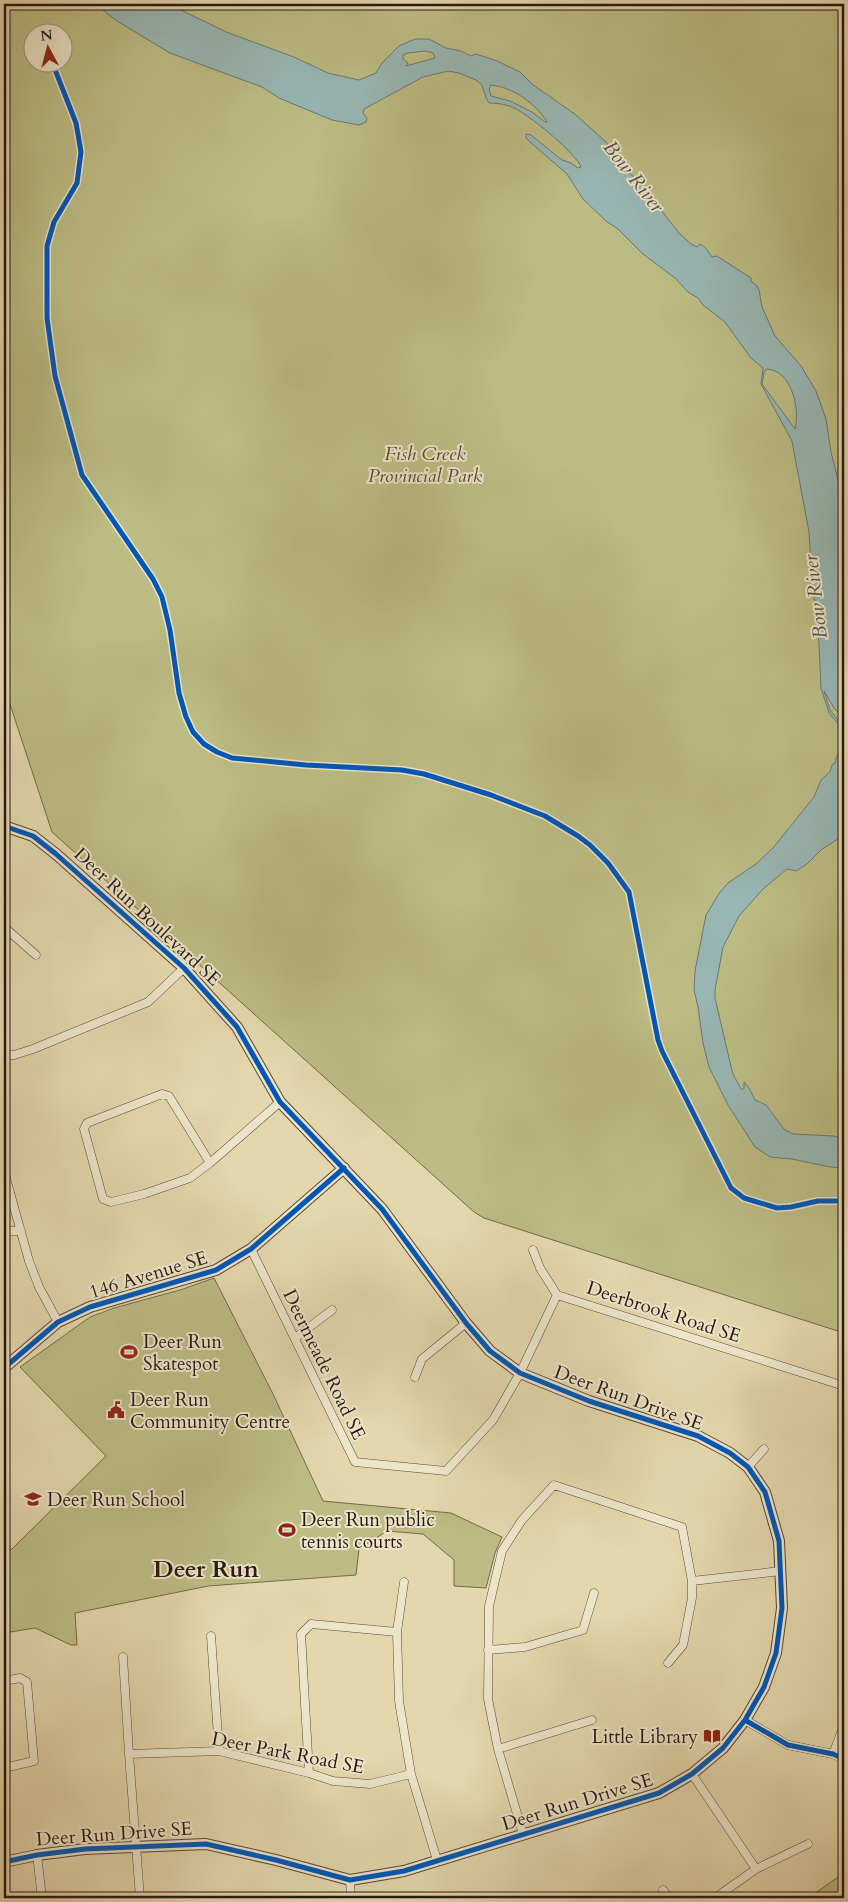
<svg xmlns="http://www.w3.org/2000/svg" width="848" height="1902" viewBox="0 0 848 1902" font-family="Cardo,serif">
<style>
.green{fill:#bcbc84;stroke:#736a4a;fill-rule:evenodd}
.water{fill:#98b7b4;stroke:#6c7772;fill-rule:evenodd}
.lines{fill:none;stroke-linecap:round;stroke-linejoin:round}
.minor-casing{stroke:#584737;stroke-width:9}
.tertiary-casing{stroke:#584737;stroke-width:12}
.minor{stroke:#ede5ca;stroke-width:8}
.tertiary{stroke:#ede5ca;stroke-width:10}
.cycleway-casing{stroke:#ede5ca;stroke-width:8}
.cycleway{stroke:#0057b8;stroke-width:5}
.labels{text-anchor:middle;stroke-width:4;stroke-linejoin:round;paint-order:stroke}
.park-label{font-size:19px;font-style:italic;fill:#564933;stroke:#ede5ca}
.street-label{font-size:19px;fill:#2a1710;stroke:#ede5ca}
.poi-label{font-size:19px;fill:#2a1710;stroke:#ede5ca;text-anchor:start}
.water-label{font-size:20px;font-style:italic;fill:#504f49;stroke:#ede5ca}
.district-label{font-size:24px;font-weight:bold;fill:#2a1710;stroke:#ede5ca}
</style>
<rect width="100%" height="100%" fill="#e4d7ad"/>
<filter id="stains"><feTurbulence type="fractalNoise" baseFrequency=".004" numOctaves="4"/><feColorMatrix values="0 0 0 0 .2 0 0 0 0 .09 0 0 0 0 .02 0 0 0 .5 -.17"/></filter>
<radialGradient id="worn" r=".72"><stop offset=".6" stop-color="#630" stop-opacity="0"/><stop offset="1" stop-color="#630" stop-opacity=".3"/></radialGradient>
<path class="green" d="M4,4h840v1329l-360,-115 -10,-6 -422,-380 -48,-146zM32,32h30v30h-30z
M214,1278l59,116 50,107 128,12 51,24 -7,16 -9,35 -32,-2v-26l-31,-26 -36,-3 -28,18 -3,26 -148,11 -133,27 2,32h-6l-36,-17 -31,5v-90l7,7 95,-94 -86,-89 70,-50 24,-9 66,-18z
M844,1873v25h-36z"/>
<path class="water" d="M95,4h67l17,5 47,23 68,25 34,16 31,7 17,-7 6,-10 17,-17 16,-7h14l17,9 15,3 10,5 5,-2 21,7 23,11 12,12 44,31 30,27 17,25 16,15 40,51 12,11 6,3 3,-3c6,3 8,7 12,13l5,-1 34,22v3l6,5 2,4 3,17 13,29 26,30 15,25 10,28 5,33 12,48 1,221 -2,-5 -8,-8 -10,-17 6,19 14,18v6l-4,-8 -11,-13 -8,-25 -3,-66 -6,-39 -3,-51 -17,-91 -31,-57 2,-16 -12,-10 -26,-36 -22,-17 -5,-7 -10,-6 -13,-14 -32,-24 -25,-25 -12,-8 -23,-22 -16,-25 -38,-33 -3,-3v-4l5,1 31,25 9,3 7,5 3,-1c-4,-13 -55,-55 -69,-60 -8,-3 -15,-4 -23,-4l-3,-5 -4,-13 -6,-5 -17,-7 -11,-2 -25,6 -59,32 -1,4 4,5 -1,4 -7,3 -27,-5 -53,-22 -17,-11 -92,-34 -53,-32zM425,51l8,2 2,5 -29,8 2,-3 -5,-4v-4l5,-2zM491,85c22,2 45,19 56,37h-2l-13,-10 -22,-11 -19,-5 -2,-7zM767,369c25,2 33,39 28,60l-33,-45 2,-12z
M844,739v96l-23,15 -14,14 -11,7 -9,-2 -24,20 -24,27 -16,31 -8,43v8l14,60 4,16 8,15h3v-7l5,6 6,12 11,5 18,24 9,5 41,2 10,3v29l-14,-1 -38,-8 -22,-2 -15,-10 -27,-42 -19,-38 -6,-24 -5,-36 -4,-17 1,-19 11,-56 14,-23 8,-9 28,-19 17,-16 41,-51 7,-17 9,-8 2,-7 3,-2c2,-7 2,-10 8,-15z"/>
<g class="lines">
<g class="minor-casing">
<path id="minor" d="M4,927l32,28
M4,1055h10l19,-6 115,-47 36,-34
M210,1163l-41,-67 -7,-2 -75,29 -3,6 19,70 8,3 33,-8 46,-16 20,-15 70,-61
M4,1171l25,90 10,26 19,35
M4,1231h17
M251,1249l104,213 91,9 47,-51 27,-47 37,-78 287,91
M533,1250l7,18 17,27
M295,1338l37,-28
M415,1377l7,-18 44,-36
M748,1467l16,-18
M397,1632l7,-50
M211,1636l8,115
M488,1650l37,-3 58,-17 11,-37
M123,1657l6,97
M668,1663l15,-18 9,-47v-17
M4,1681l16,-3 7,4 7,79 -30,7
M745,1720l43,25 45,9 11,5
M498,1749l94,-29
M833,1754l11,-29
M309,1773l-8,-139 10,-10 86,8 2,69 12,73 26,86
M692,1774l64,95 -41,29
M523,1834l-25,-85 -10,-50 1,-93 13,-55 20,-31 32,-35 128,42 10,54 89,-10
M37,1855l5,43
M756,1869l52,-25
M350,1880l1,18
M663,1890l6,8
M140,1898l-11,-144 90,-3 90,22 24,8 37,3 41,-10"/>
</g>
<g class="tertiary-casing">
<path id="tertiary" d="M4,826l29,10 23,18 128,114 53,59 43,75 102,107 84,114 24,28 30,22 69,28 109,35 32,17 18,14 17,25 14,49 3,67 -6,45 -12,34 -19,33 -22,28 -31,26 -33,19 -255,78 -54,9 -74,-20 -70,-16 -121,5 -48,6 -33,7
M4,1368l54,-46 32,-15 126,-37 35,-21 93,-81"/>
</g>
<use href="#minor" class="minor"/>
<use href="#tertiary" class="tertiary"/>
<g class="cycleway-casing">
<path id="cycleway" d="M52,62l24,61 5,29 -4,31 -23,39 -7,24v72l8,58 27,99 71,104 9,18 8,33 9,63 7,24 7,15 11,12 13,8 15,6 74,7 96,5 22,4 67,21 54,21 33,20 12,9 18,18 21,29 29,148 4,11 69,137 13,10 33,10 14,-1 27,-6h26
M4,826l29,10 23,18 128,114 53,59 43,75 102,107 84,114 24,28 30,22 69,28 109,35 32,17 18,14 17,25 14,49 3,67 -6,45 -12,34 -19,33 -22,28 -31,26 -33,19 -255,78 -54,9 -74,-20 -70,-16 -121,5 -48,6 -33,7
M4,1368l54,-46 32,-15 126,-37 35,-21 93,-81
M745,1720l43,25 45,9 11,5"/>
</g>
<use href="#cycleway" class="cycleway"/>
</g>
<defs>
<g id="stadium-bare" transform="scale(1.35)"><path d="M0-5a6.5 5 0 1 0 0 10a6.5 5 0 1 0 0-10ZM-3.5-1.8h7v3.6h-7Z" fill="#8f2418" stroke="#ede5ca" stroke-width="2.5" paint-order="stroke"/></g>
<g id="civic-bare" transform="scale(1.35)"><path d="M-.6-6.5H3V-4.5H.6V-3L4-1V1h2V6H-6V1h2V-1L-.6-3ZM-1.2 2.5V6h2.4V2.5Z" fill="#8f2418" stroke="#ede5ca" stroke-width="2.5" paint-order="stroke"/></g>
<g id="school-bare" transform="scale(1.35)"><path d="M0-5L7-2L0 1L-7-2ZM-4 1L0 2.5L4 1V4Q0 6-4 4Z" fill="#8f2418" stroke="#ede5ca" stroke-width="2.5" paint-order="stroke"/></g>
<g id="library-bare" transform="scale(1.35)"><path d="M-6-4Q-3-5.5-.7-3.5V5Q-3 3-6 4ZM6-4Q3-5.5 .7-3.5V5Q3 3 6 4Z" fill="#8f2418" stroke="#ede5ca" stroke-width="2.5" paint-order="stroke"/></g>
</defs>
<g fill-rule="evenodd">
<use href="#stadium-bare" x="129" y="1352"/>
<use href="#civic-bare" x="116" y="1410"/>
<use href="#school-bare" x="33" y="1499"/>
<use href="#stadium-bare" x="287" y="1530"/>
<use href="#library-bare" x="712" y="1736"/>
</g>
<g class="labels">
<g class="park-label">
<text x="425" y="460">Fish Creek<tspan x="425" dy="22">Provincial Park</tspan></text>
</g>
<g class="street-label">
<text transform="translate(148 916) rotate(43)" y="7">Deer Run Boulevard SE</text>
<text transform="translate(148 1274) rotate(-17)" y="7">146 Avenue SE</text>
<text transform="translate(664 1311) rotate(18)" y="7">Deerbrook Road SE</text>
<text transform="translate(325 1364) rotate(64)" y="7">Deermeade Road SE</text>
<text transform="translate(629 1397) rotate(20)" y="7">Deer Run Drive SE</text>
<text transform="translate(288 1752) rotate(11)" y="7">Deer Park Road SE</text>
<text transform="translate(577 1801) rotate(-17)" y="7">Deer Run Drive SE</text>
<text transform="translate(114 1833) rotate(-4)" y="7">Deer Run Drive SE</text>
</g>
<g class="poi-label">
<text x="143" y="1348">Deer Run<tspan x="143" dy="22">Skatespot</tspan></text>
<text x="130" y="1406">Deer Run<tspan x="130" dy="22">Community Centre</tspan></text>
<text x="47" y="1506">Deer Run School</text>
<text x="301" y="1526">Deer Run public<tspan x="301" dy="22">tennis courts</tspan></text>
<text x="698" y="1743" text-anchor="end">Little Library</text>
</g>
<g class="water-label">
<text transform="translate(634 176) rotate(52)" y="7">Bow River</text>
<text transform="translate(815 597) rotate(-97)" y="7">Bow River</text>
</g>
<g class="district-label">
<text x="206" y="1577">Deer Run</text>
</g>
</g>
<rect width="848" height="1902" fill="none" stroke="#e4d7ad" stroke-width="20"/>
<rect x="5" y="5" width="838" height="1892" fill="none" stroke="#2a1710" stroke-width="2.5"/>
<rect x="10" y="10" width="828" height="1882" fill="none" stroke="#2a1710"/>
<g transform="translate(48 48) rotate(353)"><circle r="24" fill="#ede5ca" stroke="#9f9380"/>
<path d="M0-4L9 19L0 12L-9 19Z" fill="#8f2418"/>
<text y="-8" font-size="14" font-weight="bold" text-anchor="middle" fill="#2a1710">N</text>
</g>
<rect width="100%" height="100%" filter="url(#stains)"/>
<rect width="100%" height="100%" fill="url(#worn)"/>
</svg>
